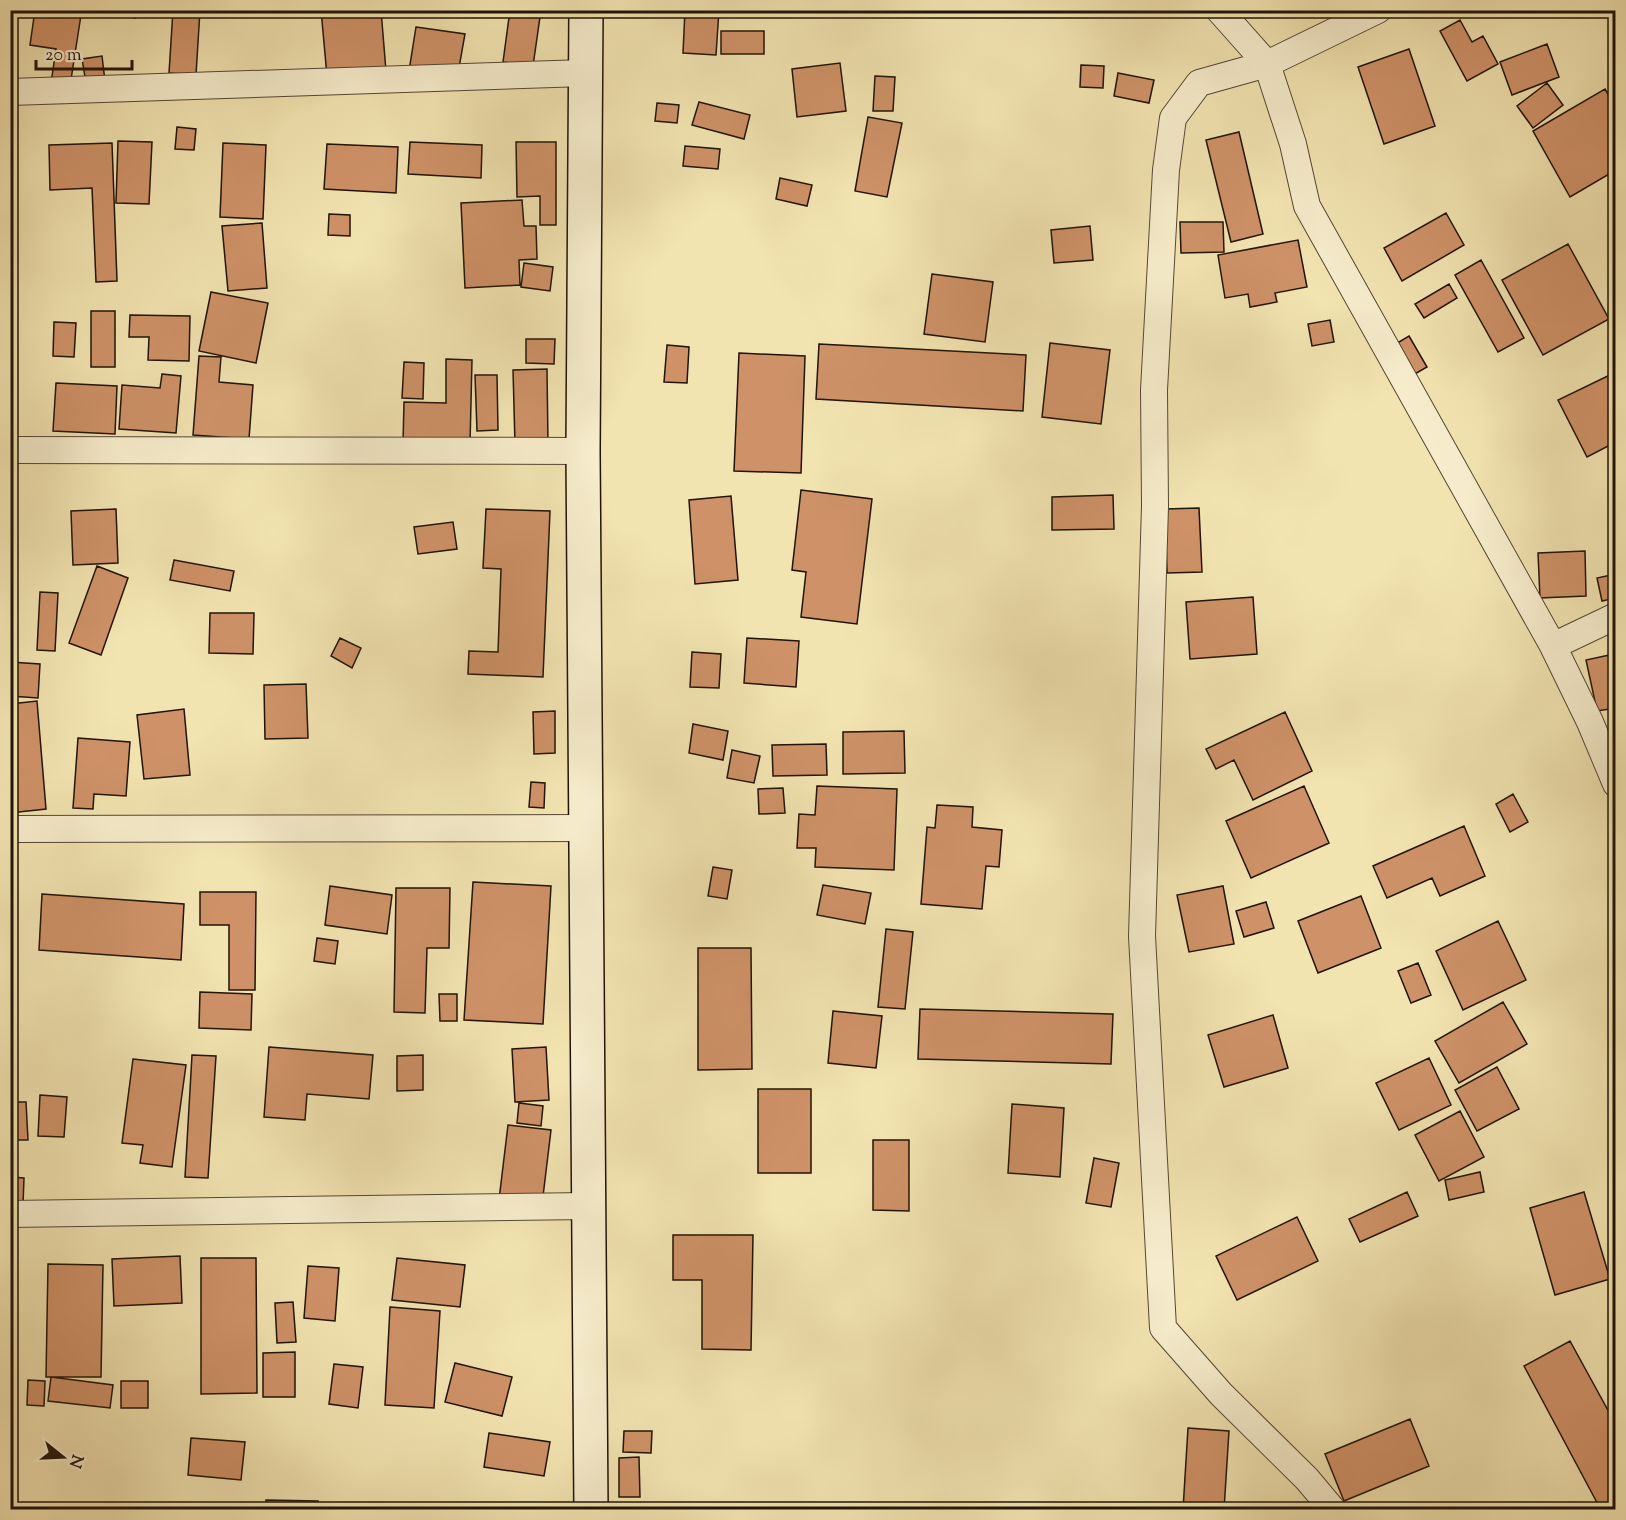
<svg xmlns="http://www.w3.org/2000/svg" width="1626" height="1520" viewBox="0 0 1626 1520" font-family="'Sorts Mill Goudy',serif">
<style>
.building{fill:#cf9268;stroke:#201307;stroke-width:1.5}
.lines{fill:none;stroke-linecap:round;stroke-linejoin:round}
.minor-casing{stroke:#544732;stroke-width:28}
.secondary-casing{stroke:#201307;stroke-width:36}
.minor{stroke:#f7edcc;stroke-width:26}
.secondary{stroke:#f7edcc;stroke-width:33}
</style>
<rect width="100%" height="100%" fill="#f2e4b1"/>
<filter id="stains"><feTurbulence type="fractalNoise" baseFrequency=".00333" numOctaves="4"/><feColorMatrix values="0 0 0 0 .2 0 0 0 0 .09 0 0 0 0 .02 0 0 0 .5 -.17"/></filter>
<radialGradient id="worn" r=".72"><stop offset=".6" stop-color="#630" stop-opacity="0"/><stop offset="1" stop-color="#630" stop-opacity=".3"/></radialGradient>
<path class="building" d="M35,10l46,5 -11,71 -19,-3 5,-34 -26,-4z
M110,10h27l-2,8z
M173,10h27l-4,65 -27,-2z
M321,10h60l5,61 -59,5z
M510,10h31l-8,56 -30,-4z
M685,10h34l-3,45 -33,-2z
M1460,20l12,22 11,-6 15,28 -31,17 -27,-50z
M416,27l49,7 -8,45 -48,-8z
M721,31h43v23h-43z
M1547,44l12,33 -47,18 -12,-33z
M1409,49l26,77 -51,18 -26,-77z
M102,56l3,25 -19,2 -4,-24z
M840,63l6,48 -49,6 -5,-48z
M1081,65l23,1 -1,22 -23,-1z
M1118,73l36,7 -5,23 -35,-7z
M875,76l20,1 -2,34h-20z
M1547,83l16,22 -30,23 -16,-22z
M1605,89l11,19v62l-46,27 -37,-66z
M699,102l51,13 -6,24 -52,-14z
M657,103l22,2 -2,18 -22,-2z
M868,117l34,6 -15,74 -32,-6z
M177,127l19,2 -2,21 -19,-1z
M1239,132l24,102 -32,8 -25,-102z
M118,141l34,1 -3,62 -33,-1z
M410,142l72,3 -1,33 -73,-4z
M516,142h40v83h-16v-29l-23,1z
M112,143l5,138 -21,1 -4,-94 -42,2 -1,-45z
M223,143l43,2 -3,74 -43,-2z
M327,144l71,3 -2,46 -72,-4z
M685,146l35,3 -2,20 -35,-3z
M780,178l32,7 -5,21 -31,-7z
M522,200l2,26h12l1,33 -18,1 1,25 -55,3 -4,-85z
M1446,213l18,32 -62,36 -18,-33z
M329,214l21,1v21l-22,-1z
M1180,222h43l1,30 -43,1z
M262,223l5,65 -39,3 -6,-65z
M1090,226l3,34 -39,3 -3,-33z
M1298,240l9,47 -32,6 2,9 -27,5 -2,-13 -23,4 -7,-43z
M1568,244l41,75 -66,36 -41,-75z
M1481,260l43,78 -26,14 -43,-77z
M524,263l29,4 -3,24 -29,-4z
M932,274l61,8 -8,60 -61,-8z
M1449,284l8,14 -33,20 -9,-14z
M211,292l57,11 -12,60 -57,-12z
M91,311h24v56h-24z
M130,315l60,1 -1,45 -41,-1 1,-23h-20z
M1330,320l4,22 -22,4 -4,-22z
M54,322l22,1 -2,34 -21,-1z
M1409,336l18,31 -19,11 -19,-30z
M526,339h29l-1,25 -28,-1z
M1050,343l60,7 -9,74 -59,-7z
M819,344l207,11 -3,56 -207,-12z
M667,345l22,2 -2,36 -23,-1z
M739,353l66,3 -4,117 -67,-2z
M199,356l22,1 -2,25 34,3 -4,54 -56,-4z
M446,359l26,1 -2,84 -67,-1 1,-41 42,1z
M404,362l20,1 -1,36 -21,-1z
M547,369l1,74 -33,1 -2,-74z
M1616,372v70l-29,15 -29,-57z
M162,374l19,2 -5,57 -57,-4 3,-44 38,3z
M475,375h22l1,55 -21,1z
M56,383l61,3 -2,48 -62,-3z
M801,490l71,9 -15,125 -56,-7 5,-45 -14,-2z
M1113,495l1,34 -62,1v-33z
M731,496l7,84 -43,4 -6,-84z
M1199,508l3,64 -35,1 -2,-64z
M116,509l2,54 -45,2 -2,-54z
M486,509l64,2 -7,166 -75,-3 1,-23 29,1 3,-83 -18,-1z
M453,522l4,27 -39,5 -4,-27z
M1585,551l1,45 -46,2 -2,-45z
M174,560l60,11 -4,20 -60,-11z
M97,566l31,12 -27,77 -32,-12z
M1616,574v24l-14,3 -5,-23z
M40,592l18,1 -3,58 -18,-1z
M1253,597l4,57 -67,5 -4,-57z
M210,613h44l-1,41 -44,-1z
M340,638l21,10 -9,20 -21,-12z
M747,638l52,3 -3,46 -52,-4z
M692,652l29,2 -2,34 -29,-1z
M1614,654l2,54 -19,3 -11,-51z
M10,662l30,2 -2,34 -28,-2z
M306,684l2,54 -43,1 -1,-54z
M37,701l9,108 -36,4v-109z
M184,709l6,66 -46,4 -7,-64z
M555,711v42l-21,1 -1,-42z
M1285,712l27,59 -59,29 -19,-40 -18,9 -10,-20z
M693,724l35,7 -5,29 -34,-7z
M904,731l1,42 -62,1v-42z
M78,738l52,4 -4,54 -32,-2 -1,15 -20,-1z
M826,744l1,31 -54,1 -1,-31z
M732,750l28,6 -6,27 -27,-5z
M531,782l14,1 -1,25 -15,-1z
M817,786l80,3 -3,81 -79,-3 1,-19h-19l2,-34 16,1z
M1304,786l25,57 -78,35 -25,-57z
M783,788l2,25 -26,1 -1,-25z
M1513,794l15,28 -18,10 -14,-28z
M937,805l36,2 -1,20 30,3 -3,37 -13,-1 -4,43 -61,-5 6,-77 8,1z
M1464,826l21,50 -45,20 -8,-18 -45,20 -14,-32z
M713,867l19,3 -5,29 -19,-3z
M473,882l78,4 -8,138 -79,-4z
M823,885l48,8 -6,31 -48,-9z
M330,886l62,9 -5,39 -62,-9z
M1223,886l11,58 -45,8 -12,-57z
M396,888h54l-1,60h-22l-2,65 -31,-1z
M200,892h56l-1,98h-26v-65h-29z
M42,894l142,10 -3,56 -142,-10z
M1361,896l20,52 -63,25 -20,-52z
M1266,902l8,26 -30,9 -8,-26z
M1498,921l28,59 -63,30 -27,-59z
M886,929l27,3 -8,77 -27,-2z
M317,938l21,3 -3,23 -21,-3z
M698,948h53l1,121 -54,1z
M1418,963l13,32 -20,8 -13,-32z
M200,992l52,2 -1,36 -52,-2z
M439,994h18v27h-17z
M1503,1002l24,42 -68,39 -24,-42z
M920,1009l193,5 -2,50 -193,-5z
M833,1011l49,5 -6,52 -48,-5z
M1273,1015l15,53 -64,19 -16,-52z
M269,1047l104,8 -4,44 -62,-5 -2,26 -41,-3z
M546,1047l3,53 -34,2 -3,-53z
M192,1055l24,1 -8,122 -23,-1z
M423,1055v35l-26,1v-35z
M1429,1058l22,47 -52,25 -23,-47z
M133,1059l53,6 -14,102 -32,-4 3,-18 -21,-2z
M10,1063h3l1,39h12l2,38h-18z
M1497,1067l22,42 -42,22 -22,-41z
M758,1089h53v84h-53z
M40,1095l27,2 -3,40 -26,-1z
M519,1103l24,3 -2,20 -24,-3z
M1012,1104l52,4 -4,69 -52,-4z
M1460,1111l24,46 -45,24 -24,-46z
M508,1125l43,5 -10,83 -43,-5z
M873,1140h36v71l-36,-1z
M1094,1158l25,5 -8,44 -25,-4z
M1480,1172l4,20 -35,8 -4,-20z
M10,1177l14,1 -1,27 -13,-1z
M1407,1192l11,24 -58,26 -11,-23z
M1584,1192l26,87 -55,16 -25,-87z
M1297,1217l21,44 -81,39 -21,-44z
M673,1235h80l-2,115 -49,-1v-69h-29z
M180,1256l2,47 -68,3 -2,-47z
M201,1258h55l1,135 -56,1z
M397,1258l68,7 -5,42 -68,-7z
M48,1264l55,1 -2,112h-55z
M308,1266l31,2 -4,53 -31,-3z
M293,1302l3,40 -19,1 -2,-40z
M390,1307l50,4 -6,97 -49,-3z
M1570,1341l46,84v85h-15l-77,-144z
M295,1352v45h-32v-44z
M455,1363l57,14 -10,39 -57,-14z
M334,1364l29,3 -5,41 -29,-4z
M51,1377l62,8 -3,23 -62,-7z
M28,1380l17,1 -1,25 -17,-1z
M121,1381h27v27h-27z
M1410,1419l19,47 -85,35 -19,-47z
M1188,1428l41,3 -5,79h-41z
M624,1431h28l-1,22 -28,-1z
M489,1433l61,9 -6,34 -60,-9z
M191,1438l54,4 -4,38 -53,-5z
M639,1457l1,40h-21v-39z
M266,1500l52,1v9h-53z"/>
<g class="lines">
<g class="minor-casing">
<path id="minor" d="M1219,10l48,54 26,80 14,62 246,440 63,-30
M10,92l575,-19
M10,450l573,1
M1553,646l37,76 26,62
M10,829l576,-1
M10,1214l578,-8
M1333,1510l-26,-31 -86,-85 -58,-66 -21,-392 13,-430 -1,-116 12,-220 7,-52 26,-35 68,-19 111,-54"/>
</g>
<g class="secondary-casing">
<path id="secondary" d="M586,10l-3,441 8,1059"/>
</g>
<use href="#minor" class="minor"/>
<use href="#secondary" class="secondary"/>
</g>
<rect width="1626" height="1520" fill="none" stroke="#f2e4b1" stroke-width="36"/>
<rect x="12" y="12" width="1602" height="1496" fill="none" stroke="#201307" stroke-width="3"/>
<rect x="18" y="18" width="1590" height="1484" fill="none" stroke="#201307" stroke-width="1.5"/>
<g transform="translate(63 1457) rotate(108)" stroke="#f7edcc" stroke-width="4.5" paint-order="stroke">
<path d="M0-4.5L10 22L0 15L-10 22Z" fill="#201307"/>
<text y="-9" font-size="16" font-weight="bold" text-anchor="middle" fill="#201307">N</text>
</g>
<path d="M36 60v9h96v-9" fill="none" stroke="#201307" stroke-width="3"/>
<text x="45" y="60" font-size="18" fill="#201307" stroke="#f7edcc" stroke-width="4.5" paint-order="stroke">20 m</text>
<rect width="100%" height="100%" filter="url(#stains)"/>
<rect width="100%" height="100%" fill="url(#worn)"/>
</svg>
